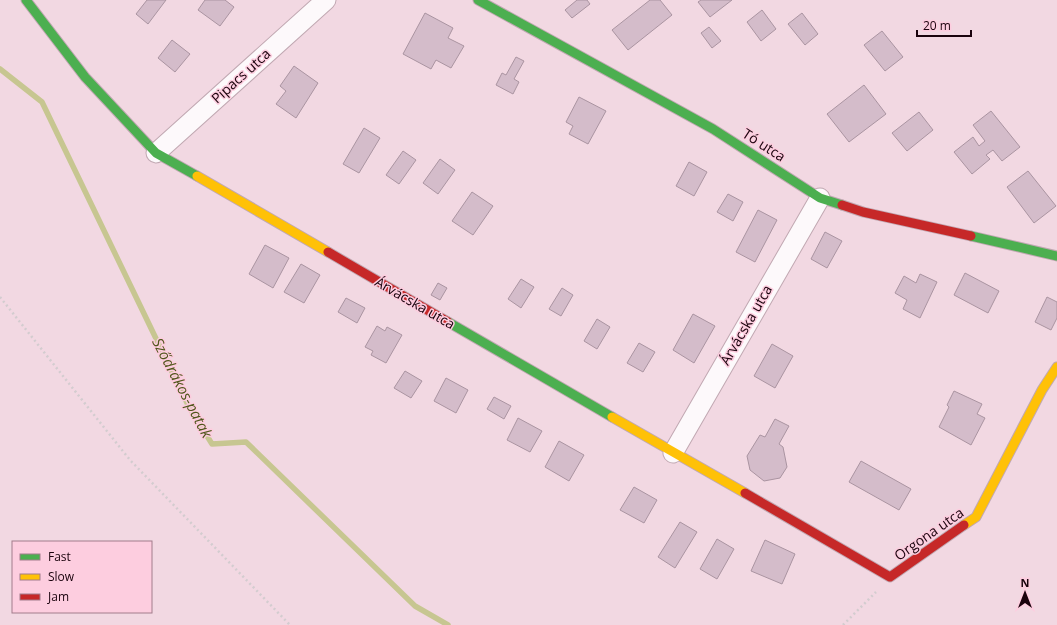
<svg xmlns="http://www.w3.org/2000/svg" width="1057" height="625" viewBox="0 0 1057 625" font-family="'Open Sans',sans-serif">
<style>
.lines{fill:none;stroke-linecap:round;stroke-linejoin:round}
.stream{stroke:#c7c691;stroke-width:5.5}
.building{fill:#d4bcca;stroke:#aa94a1}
.street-casing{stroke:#c1a8b2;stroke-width:21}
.fast-casing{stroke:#c1a8b2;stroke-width:11}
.slow-casing{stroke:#c1a8b2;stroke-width:11}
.jam-casing{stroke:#c1a8b2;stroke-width:11}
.path{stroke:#d3cccf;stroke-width:2.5;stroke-dasharray:2 3;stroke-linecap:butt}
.street{stroke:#fdf9fb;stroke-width:19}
.fast{stroke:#4caf50;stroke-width:9}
.slow{stroke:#ffc107;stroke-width:9}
.jam{stroke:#c62828;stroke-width:9}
.labels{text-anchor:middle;stroke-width:3;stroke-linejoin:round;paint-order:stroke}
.street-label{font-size:14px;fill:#1a030d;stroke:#fdcddf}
.water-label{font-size:15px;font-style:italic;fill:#50561b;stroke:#fdcddf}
</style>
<rect width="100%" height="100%" fill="#f2d8e2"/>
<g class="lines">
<path class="stream" d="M0,69l42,33 147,305 23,37 34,-2 169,164 33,19"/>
</g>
<path class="building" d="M147,0h19l-18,24 -12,-10z
M205,0h20l9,7 -14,19 -22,-16z
M577,0h10l3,4 -18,14 -7,-8z
M650,0h10l12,15 -44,35 -16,-20z
M701,0h31l-22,17 -12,-15z
M762,10l14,19 -15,12 -14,-19z
M425,13l28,15 -5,10 16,8 -13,22 -15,-8 -5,9 -28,-15z
M802,13l16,21 -13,11 -17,-21z
M709,27l12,14 -9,7 -11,-15z
M882,31l21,26 -18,14 -21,-26z
M172,40l18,14 -15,18 -17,-14z
M516,57l8,4 -10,18 5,3 -6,12 -17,-9 6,-12 4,2z
M294,66l24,17 -22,35 -20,-14 10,-13 -6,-5z
M864,85l22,29 -37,28 -22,-28z
M579,97l27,14 -18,33 -19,-10 4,-8 -7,-4z
M991,111l29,36 -18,14 -9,-11 -7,5 4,4 -18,15 -18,-22 19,-15 6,9 6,-5 -12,-16z
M919,112l14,18 -26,21 -15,-18z
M364,128l16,10 -21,35 -16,-9z
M403,151l13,9 -17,24 -13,-9z
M440,159l15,11 -17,24 -15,-11z
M689,162l18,10 -13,24 -18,-10z
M1028,171l28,35 -22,17 -27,-36z
M472,192l21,14 -20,29 -21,-14z
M728,194l15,8 -10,19 -16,-9z
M758,210l19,10 -22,42 -19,-10z
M825,232l17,9 -15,27 -16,-9z
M265,245l24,13 -16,30 -24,-14z
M301,264l19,11 -16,28 -20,-11z
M965,273l34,18 -11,22 -34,-18z
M920,274l17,8 -17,36 -17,-9 4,-9 -12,-7 9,-17 12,7z
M521,279l13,8 -13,21 -13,-9z
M438,283l9,5 -7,12 -9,-5z
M562,288l11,7 -12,21 -12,-7z
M1047,297l10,5v16l-6,12 -16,-8z
M346,298l19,10 -8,15 -19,-11z
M693,314l22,12 -21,37 -21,-13z
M597,319l13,8 -13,22 -13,-8z
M377,326l8,5 2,-4 15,8 -16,28 -15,-8 2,-4 -8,-4z
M639,343l16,9 -12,20 -16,-9z
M772,344l21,12 -18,32 -21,-12z
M405,371l17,10 -11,17 -17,-10z
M446,378l22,12 -12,23 -22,-12z
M954,391l28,13 -5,10 8,4 -14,27 -32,-18 10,-20 -2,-2z
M494,397l17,9 -7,13 -17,-10z
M518,418l24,13 -12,21 -23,-12z
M775,419l14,7 -10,18 4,3 4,20 -7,11 -16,3 -14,-11 -3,-14 13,-21 5,2z
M559,441l25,14 -15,26 -24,-14z
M861,461l50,28 -12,21 -50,-28z
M634,487l23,13 -13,23 -24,-13z
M680,522l17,10 -22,36 -17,-11z
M717,539l17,10 -17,30 -17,-10z
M765,540l30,14 -13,30 -31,-13z"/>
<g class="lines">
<g class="street-casing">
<path id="street" d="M156,153l170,-153
M673,453l147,-255"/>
</g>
<g class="fast-casing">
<path id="fast" d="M26,0l59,77 71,76 41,23
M478,0l235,129 107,69 22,7
M971,236l86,20
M448,322l164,95"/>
</g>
<g class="slow-casing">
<path id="slow" d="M197,176l131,76
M612,417l133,76
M964,525l12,-8 66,-127 15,-23"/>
</g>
<g class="jam-casing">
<path id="jam" d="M842,205l21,7 108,24
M328,252l120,70
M745,493l145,84 74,-52"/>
</g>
<path class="path" d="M0,297l130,163 160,165
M843,625l33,-33"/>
<use href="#street" class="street"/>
<use href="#fast" class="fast"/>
<use href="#slow" class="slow"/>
<use href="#jam" class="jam"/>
</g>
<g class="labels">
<g class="street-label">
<text transform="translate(241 76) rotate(-42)" y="5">Pipacs utca</text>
<text transform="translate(764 145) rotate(33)" y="5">Tó utca</text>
<text transform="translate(415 303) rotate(30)" y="5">Árvácska utca</text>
<text transform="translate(746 325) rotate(-60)" y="5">Árvácska utca</text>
<text transform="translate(929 534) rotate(-35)" y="5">Orgona utca</text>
</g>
<g class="water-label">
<text transform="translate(182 388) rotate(62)" y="5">Sződrákos-patak</text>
</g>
</g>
<rect x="12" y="541" width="140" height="72" fill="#fdcddf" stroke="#a27c8b"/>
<rect x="20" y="554" width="20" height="6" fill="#4caf50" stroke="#a27c8b"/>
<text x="48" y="561" font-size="12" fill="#1a030d">Fast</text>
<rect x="20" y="574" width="20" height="6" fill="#ffc107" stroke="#a27c8b"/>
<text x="48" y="581" font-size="12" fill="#1a030d">Slow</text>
<rect x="20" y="594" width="20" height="6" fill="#c62828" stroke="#a27c8b"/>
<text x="48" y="601" font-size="12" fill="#1a030d">Jam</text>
<g transform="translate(1025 593)" stroke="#fdcddf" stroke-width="3" paint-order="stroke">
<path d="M0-3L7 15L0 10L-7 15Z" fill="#1a030d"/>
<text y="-6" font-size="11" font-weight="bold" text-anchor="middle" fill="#1a030d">N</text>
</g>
<path d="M917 30v6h54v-6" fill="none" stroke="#1a030d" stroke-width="2"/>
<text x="923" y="30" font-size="12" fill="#1a030d" stroke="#fdcddf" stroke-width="3" paint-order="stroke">20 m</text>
</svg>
